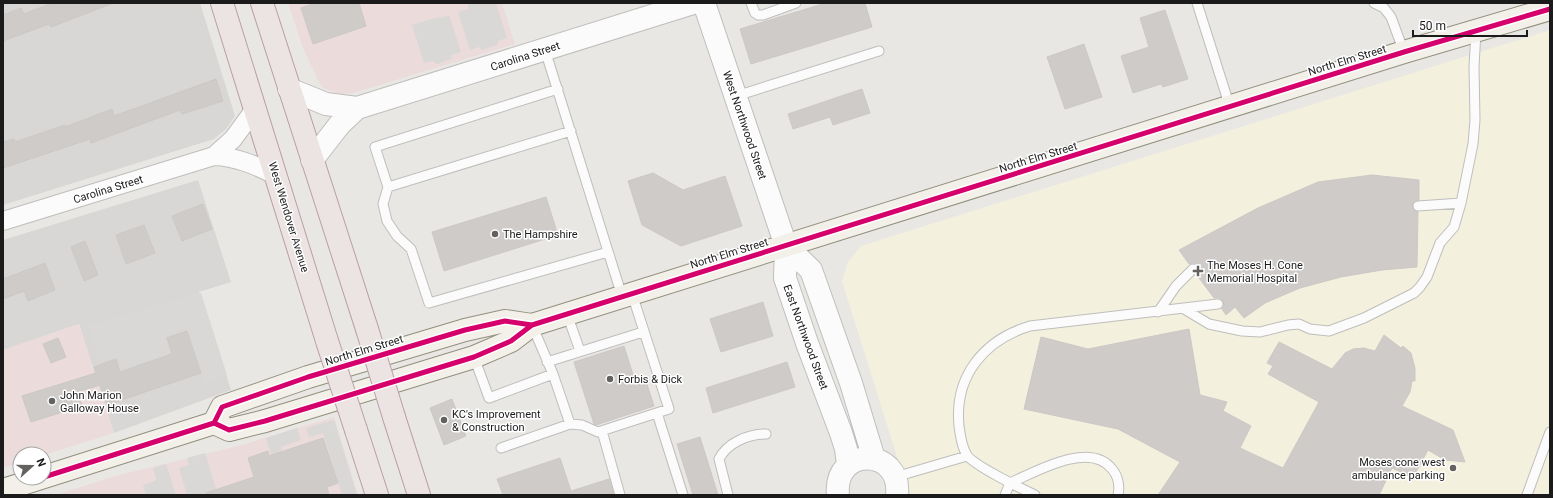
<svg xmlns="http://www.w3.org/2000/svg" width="1553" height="498" viewBox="0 0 1553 498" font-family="Roboto,sans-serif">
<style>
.residential{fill:#d8d7d5}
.commercial{fill:#ebdbdb}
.education{fill:#f3f0de}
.parking{fill:#d9d8d7}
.building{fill:#cecbc9;stroke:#ccc8c5}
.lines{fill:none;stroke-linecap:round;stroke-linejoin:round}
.service-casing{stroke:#bfbebc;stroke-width:11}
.minor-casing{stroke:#bfbebc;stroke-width:20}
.tertiary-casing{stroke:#bfbebc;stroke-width:24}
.secondary-casing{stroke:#92907e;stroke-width:24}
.trunk-casing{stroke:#bb9eaa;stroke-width:24}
.service{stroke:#fcfbfb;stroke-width:9}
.minor{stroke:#fcfbfb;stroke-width:18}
.tertiary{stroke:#fcfbfb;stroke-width:22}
.secondary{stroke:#f2f0e9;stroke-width:22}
.trunk{stroke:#ebe4e2;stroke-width:22}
.trunk-bridge-casing{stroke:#bb9eaa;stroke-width:24;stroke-linecap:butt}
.trunk-bridge{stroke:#ebe4e2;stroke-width:22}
.cycleway-casing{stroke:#fff;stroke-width:8}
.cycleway{stroke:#d6006c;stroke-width:5}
.poi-dot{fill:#636261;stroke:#fff;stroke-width:1.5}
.labels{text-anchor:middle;stroke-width:3;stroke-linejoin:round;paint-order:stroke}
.street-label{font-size:11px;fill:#1b1b1b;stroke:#fff}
.poi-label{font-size:11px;fill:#1b1b1b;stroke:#fff;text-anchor:start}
</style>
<rect width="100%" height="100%" fill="#e9e7e4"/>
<path class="residential" d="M3,3h197l35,113 -9,13 -12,10 -211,66z
M198,180l33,102 -32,10 32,98 -117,43 -35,-109 -76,26v-110z"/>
<path class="commercial" d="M288,3h214l13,41 -162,49 -13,1 -17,-6 -5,-8 -15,-32z
M79,324l35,109 -70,22 -24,-1v8l-17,6v-118z
M334,417l24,78h-302l59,-19 127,-31z"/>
<path class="education" d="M1550,30v465h-641l-67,-214 6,-19 13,-16z"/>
<path class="parking" d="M475,3h21l11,35 -9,3 -1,4 -15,5 -3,-3 -9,3 -12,-38 10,-3v-4z
M449,15l12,37 -9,3 -1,4 -14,5 -4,-3 -9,2 -12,-38 26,-8 2,1z
M201,293l26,82 -23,7 -19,-53 -20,8 4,16 -48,16 -4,-12 -18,6 -11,-37z
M334,420l23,75h-15l-19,-62 -14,4 -3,-9z
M297,428l4,12 -20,7 15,48h-13l-17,-57z
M205,453l13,42h-31l-8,-27 10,-3 -2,-7z
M166,464l10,31h-30l-3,-10 12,-4 1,-2 -3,-11z"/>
<path class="building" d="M52,3l59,1 -60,23 -2,-3 -46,17v-26l18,-7 3,6z
M315,3h44l7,23 -53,18 -12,-36z
M826,3h39l7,24 -121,37 -11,-35z
M1165,10l23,69 -25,8 -2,-3 -28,9 -12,-37 28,-9 -9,-29z
M1084,44l18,53 -37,12 -18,-52z
M216,79l7,22 -41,13 -2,-4 -89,33 -1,-4 -87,29v-26l11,-3 1,3 50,-17v2l47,-18 2,7z
M862,89l8,24 -37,12 -3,-8 -37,12 -5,-15z
M653,173l30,17 42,-14 17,50 -61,20 -39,-21 -14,-44z
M1372,175l47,5v20l-5,1 -2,5 1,4 5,2 -1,55 -35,3 -41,7 -41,11 -35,15 -21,15 -9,-11 -9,8 -4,-6 2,-3 -1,-5 -3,-3h-6l-18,-24 3,-4 -2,-5 -3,-2 -5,1 -10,-14 79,-42 60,-26z
M546,197l12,38 -114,36 -12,-39z
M203,204l9,25 -30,12 -10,-25z
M144,225l11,28 -29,11 -10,-29z
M85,241l13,34 -14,6 -13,-34z
M45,263l10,27 -27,11 -4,-10 -21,8v-20z
M763,302l10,34 -52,16 -11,-33z
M1189,329l11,66 27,7 -4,9 28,15 -11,22 43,20 36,-66 -51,-28 5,-8 -6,-3 12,-21 53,27 13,-16 8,-4 11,-1 11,3 9,-16 17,13 2,-2 8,7 4,15v13h-3l-2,11 -8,14 51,24 12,32 -20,-2 -17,-10 -15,28 -21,-10 -13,27h-221l22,-33 -62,-33 -94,-20 17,-72 47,12z
M187,331l14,42 -94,32 -7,-20 -23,7 5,14 -51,16 -9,-26 74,-23 -2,-6 22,-8 4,13 52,-18 -5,-16z
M58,338l8,19 -15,6 -8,-19z
M624,346l11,35 10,-3 9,28 -58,19 -2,-1 -20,-62z
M787,362l8,25 -82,26 -7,-25z
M452,399l14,37 -22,9 -14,-37z
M700,437l18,58h-25l-16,-51z
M323,438l15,45 -11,4 2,8h-122l-1,-2 48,-16 -6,-19 20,-7 1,5z
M560,458l11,33 38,-12 5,16h-46l-1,-2 -6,2h-58l-6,-16z"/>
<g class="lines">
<g class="service-casing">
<path id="service" d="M751,3l4,10 3,2h5l33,-12
M1197,3l33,104
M1374,3l10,5 7,9 13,35
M545,50l77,246
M558,89l-183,58 13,40 183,-56
M736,96l143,-45
M388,187l-5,17 4,17 10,15 14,13 18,54 179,-51
M1418,206l43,-3
M1184,309l25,15 33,7 18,1 28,-7 11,-1 11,5 19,2 35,-13 50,-25 6,-6 7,-10 13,-34 14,-16 7,-24 12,-59 2,-24 -1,-53 2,-36
M1158,312l18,-26 17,-17
M567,314l13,37
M532,325l21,49 17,50 12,1 16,7 71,-23 -37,-115
M474,357l15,41 64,-24
M547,362l96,-30
M657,413l26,82
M602,431l18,64
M501,448l69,-24
M895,477l72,-21
M728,495l-9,-36c8,-16 29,-25 47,-25
M1005,495l5,-12c25,-11 80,-43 102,-14 6,7 8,17 6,26
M1035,495c-13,-6 -62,-30 -68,-40 -5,-7 -7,-21 -8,-29 -5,-50 25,-86 71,-100l188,-22
M1527,495l23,-63"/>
</g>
<g class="minor-casing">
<path id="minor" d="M214,156l19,-17 22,-30
M3,221l211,-65c23,1 41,9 61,19"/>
</g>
<g class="tertiary-casing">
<path id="tertiary" d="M704,3l82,243 -1,32 22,65 34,90 5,16 2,16
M289,89l37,15 31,4 336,-105
M312,160l28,-36 17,-16
M786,246l25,24 40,113 23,76
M838,495c-5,-49 64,-48 59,0"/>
</g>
<g class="secondary-casing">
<path id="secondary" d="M214,423l8,-16 86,-30 157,-47 40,-9 27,4
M44,477l170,-54 15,7 36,-9 209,-64 37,-16 21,-16 872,-273 146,-43
M3,490l38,-12"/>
</g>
<g class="trunk-casing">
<path id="trunk" d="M222,3l105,338
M262,3l105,326
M394,417l25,78
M356,430l21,65"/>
</g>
<use href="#service" class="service"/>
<use href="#minor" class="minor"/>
<use href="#tertiary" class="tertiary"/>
<use href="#secondary" class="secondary"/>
<use href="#trunk" class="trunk"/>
<g class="trunk-bridge-casing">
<path id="trunk-bridge" d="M367,329l27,88
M327,341l29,89"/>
</g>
<use href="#trunk-bridge" class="trunk-bridge"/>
<g class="cycleway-casing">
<path id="cycleway" d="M214,423l8,-16 86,-30 157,-47 40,-9 27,4
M44,477l170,-54 15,7 36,-9 209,-64 37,-16 21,-16 872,-273 146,-43"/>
</g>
<use href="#cycleway" class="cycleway"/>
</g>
<g class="poi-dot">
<circle cx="495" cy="234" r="4"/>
<path d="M1196 265h4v4h4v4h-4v4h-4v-4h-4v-4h4z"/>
<circle cx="610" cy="379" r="4"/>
<circle cx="52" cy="401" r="4"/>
<circle cx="444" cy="420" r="4"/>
<circle cx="1453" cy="468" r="4"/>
</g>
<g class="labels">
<g class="street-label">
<text transform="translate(525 56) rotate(-18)" y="4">Carolina Street</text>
<text transform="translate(1347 60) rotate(-17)" y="4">North Elm Street</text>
<text transform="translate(745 125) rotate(71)" y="4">West Northwood Street</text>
<text transform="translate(1038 157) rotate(-17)" y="4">North Elm Street</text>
<text transform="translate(108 189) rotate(-17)" y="4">Carolina Street</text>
<text transform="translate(289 217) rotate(73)" y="4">West Wendover Avenue</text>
<text transform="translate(729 253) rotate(-17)" y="4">North Elm Street</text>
<text transform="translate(806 337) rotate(70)" y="4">East Northwood Street</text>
<text transform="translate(364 350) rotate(-17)" y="4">North Elm Street</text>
</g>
<g class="poi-label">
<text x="503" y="238">The Hampshire</text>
<text x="1207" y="269">The Moses H. Cone<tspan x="1207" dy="13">Memorial Hospital</tspan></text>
<text x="618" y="383">Forbis &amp; Dick</text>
<text x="60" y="399">John Marion<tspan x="60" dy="13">Galloway House</tspan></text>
<text x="452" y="418">KC's Improvement<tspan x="452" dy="13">&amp; Construction</tspan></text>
<text x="1445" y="466" text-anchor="end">Moses cone west<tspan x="1445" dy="13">ambulance parking</tspan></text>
</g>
</g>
<rect width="1553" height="498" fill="none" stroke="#1b1b1b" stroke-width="8"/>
<g transform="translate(32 466) rotate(69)"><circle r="19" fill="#ffffff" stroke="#a4a4a4"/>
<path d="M0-3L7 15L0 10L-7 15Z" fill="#636261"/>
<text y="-6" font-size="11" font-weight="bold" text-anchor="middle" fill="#1b1b1b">N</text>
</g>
<path d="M1413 30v6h114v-6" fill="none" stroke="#1b1b1b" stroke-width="2"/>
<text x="1419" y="30" font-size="12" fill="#1b1b1b" stroke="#ffffff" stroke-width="3" paint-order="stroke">50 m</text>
</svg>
